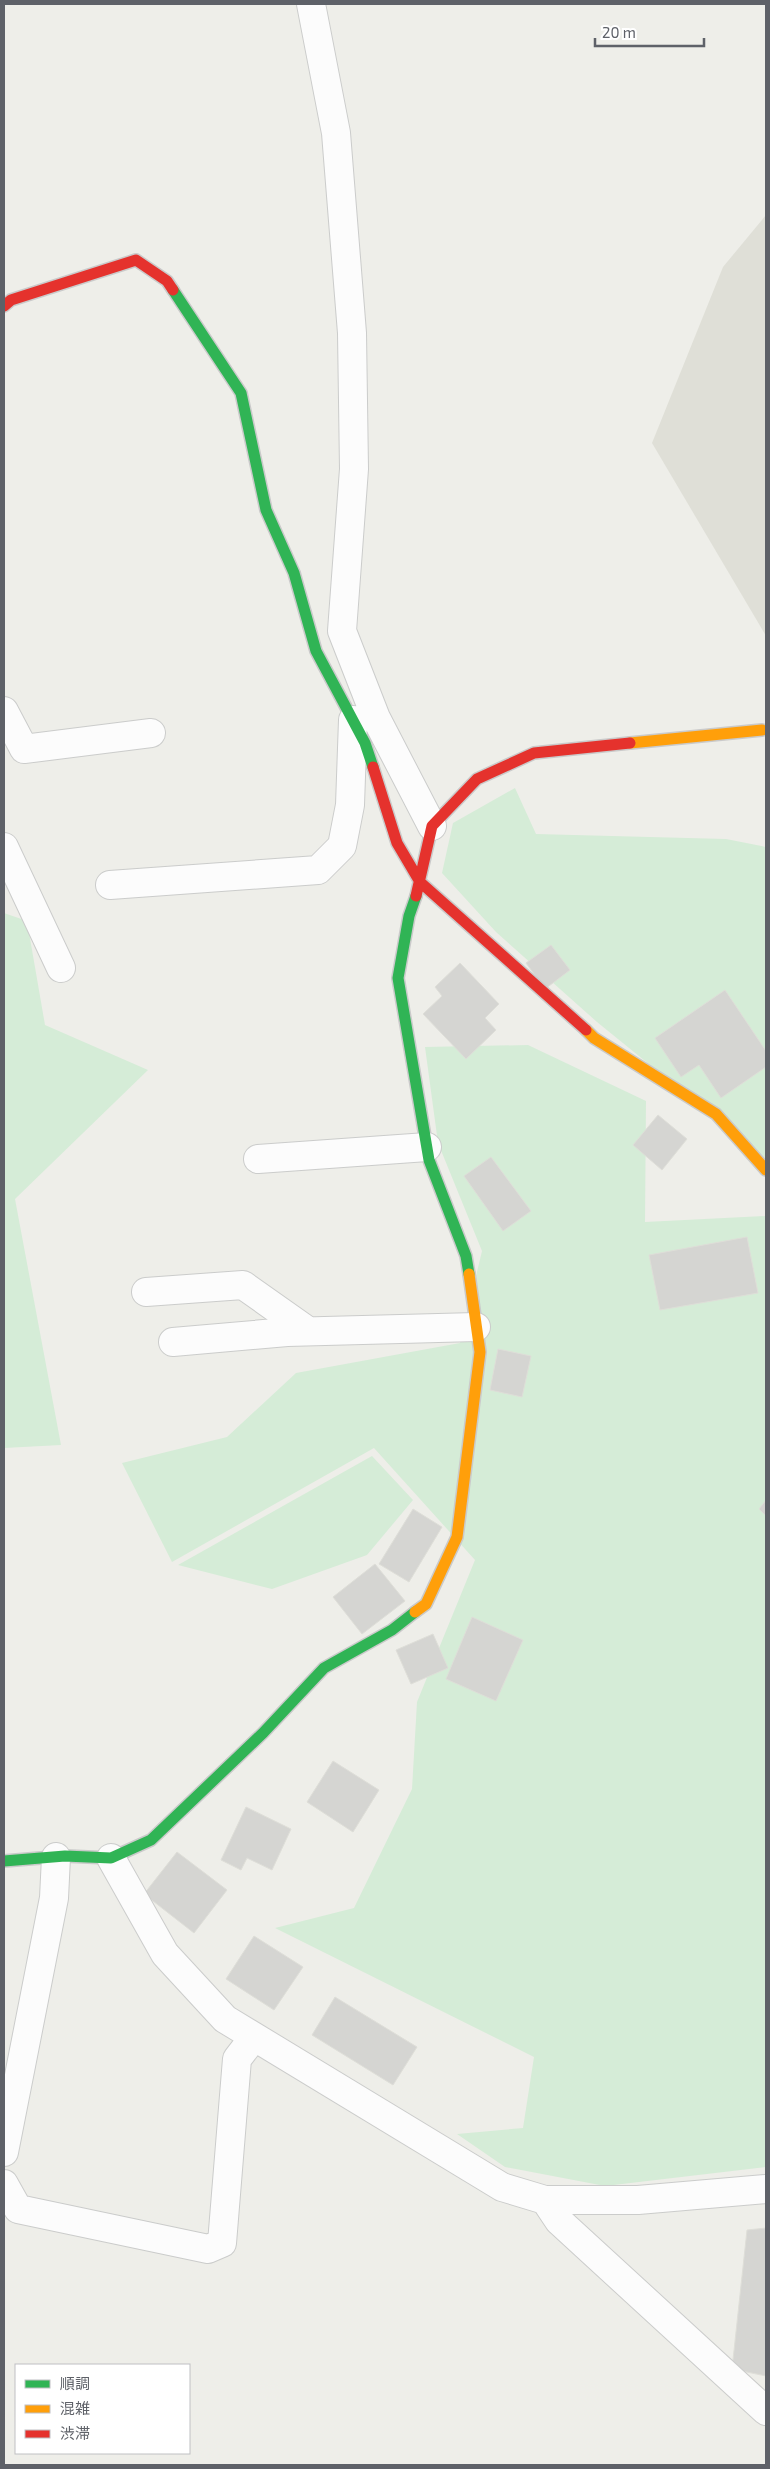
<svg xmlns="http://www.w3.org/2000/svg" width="770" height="2469" viewBox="0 0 770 2469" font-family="'Exo 2','Noto Sans JP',sans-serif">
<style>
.education{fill:#dfdfd7}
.green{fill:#d5ecd7}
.building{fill:#d5d5d2;stroke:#deded8}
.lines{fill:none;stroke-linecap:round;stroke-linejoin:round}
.street-casing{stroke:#cbcccb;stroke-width:30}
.fast-casing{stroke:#cacaca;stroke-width:14}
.slow-casing{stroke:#cacaca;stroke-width:14}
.jam-casing{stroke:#cacaca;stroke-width:14}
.street{stroke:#fcfcfc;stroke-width:28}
.fast{stroke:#30b455;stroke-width:11}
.slow{stroke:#ff9f0a;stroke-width:11}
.jam{stroke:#e5322d;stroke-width:11}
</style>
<rect width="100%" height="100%" fill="#eeeee9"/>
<path class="education" d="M766,215v421l-114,-193 71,-176z"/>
<path class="green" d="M515,788l21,46 190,5 40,8v312l-169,-137 -101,-90 -54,-59 11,-50z
M4,913l23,8 18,104 103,45 -133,129 46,246 -57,3z
M528,1045l118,56 -1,121 121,-6v951l-161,19 -100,-19 -48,-33 66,-6 11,-71 -259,-129 79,-20 58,-119 5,-87 58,-142 -101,-112 -202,114 -50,-99 105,-26 69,-64 164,-30 22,-92 -44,-108 -13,-96z
M372,1456l41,44 -46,55 -95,34 -94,-24z"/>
<path class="building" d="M551,945l19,25 -25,19 -19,-26z
M460,963l39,41 -14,14 11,12 -30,29 -43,-45 19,-18 -7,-9z
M725,990l41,61v16l-45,31 -22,-33 -18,12 -26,-39z
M658,1115l29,24 -25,31 -29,-25z
M491,1157l40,54 -28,20 -39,-55z
M747,1237l11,56 -98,17 -11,-55z
M498,1349l33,7 -9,41 -32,-7z
M766,1500v16l-7,-7z
M413,1509l29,18 -33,55 -30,-18z
M375,1564l30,37 -43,33 -29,-37z
M472,1617l51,23 -27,61 -50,-22z
M433,1634l15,34 -37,16 -15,-34z
M333,1761l46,29 -26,42 -46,-30z
M246,1807l45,22 -19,41 -25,-12 -6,12 -20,-10z
M177,1852l50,38 -33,43 -50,-39z
M254,1936l49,31 -29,43 -48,-31z
M335,1997l82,50 -24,38 -81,-50z
M766,2228v148l-34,-7 15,-139z"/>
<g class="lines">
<g class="street-casing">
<path id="street" d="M311,4l25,129 16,200 2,136 -12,162 34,87 56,108
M4,711l20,38 127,-16
M4,847l57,121
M110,885l208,-15 24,-24 8,-41 3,-85
M258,1159l169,-12
M146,1292l97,-7 65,46
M173,1342l114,-10 189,-5
M111,1858l54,96 60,65 277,168 43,13h93l128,-11
M4,2152l50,-254 2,-41
M4,2184l14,25 190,40 14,-6 15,-184 17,-22
M545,2200l14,21 207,190"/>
</g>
<g class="fast-casing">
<path id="fast" d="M173,290l68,103 25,117 28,63 22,78 49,92 8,24
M416,896l-7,20 -11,62 31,182 37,96 3,18
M4,1861l61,-5 46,2 40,-18 112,-107 61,-65 68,-38 23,-18"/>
</g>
<g class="slow-casing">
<path id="slow" d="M630,743l132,-13
M586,1030l8,8 122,76 50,56
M415,1612l11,-8 31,-67 23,-185 -11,-78"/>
</g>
<g class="jam-casing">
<path id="jam" d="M4,306l7,-6 125,-40 31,21 6,9
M373,767l24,76 23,39 166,148
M416,896l16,-70 45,-47 57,-26 96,-10"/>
</g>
<use href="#street" class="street"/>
<use href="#fast" class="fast"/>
<use href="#slow" class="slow"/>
<use href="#jam" class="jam"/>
</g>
<rect width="770" height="2469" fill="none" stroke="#5e6168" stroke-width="10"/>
<rect x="15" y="2364" width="175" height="90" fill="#ffffff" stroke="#bfc0c3"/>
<rect x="25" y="2380" width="25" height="8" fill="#30b455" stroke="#bfc0c3"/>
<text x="60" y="2389" font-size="15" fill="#5e6168">順調</text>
<rect x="25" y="2405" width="25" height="8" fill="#ff9f0a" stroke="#bfc0c3"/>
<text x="60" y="2414" font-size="15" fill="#5e6168">混雑</text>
<rect x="25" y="2430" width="25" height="8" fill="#e5322d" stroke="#bfc0c3"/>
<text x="60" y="2439" font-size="15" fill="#5e6168">渋滞</text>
<path d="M595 38v8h109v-8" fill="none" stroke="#5e6168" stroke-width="2.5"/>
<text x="602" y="38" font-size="15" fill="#5e6168" stroke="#ffffff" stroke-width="4" paint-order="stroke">20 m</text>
</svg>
